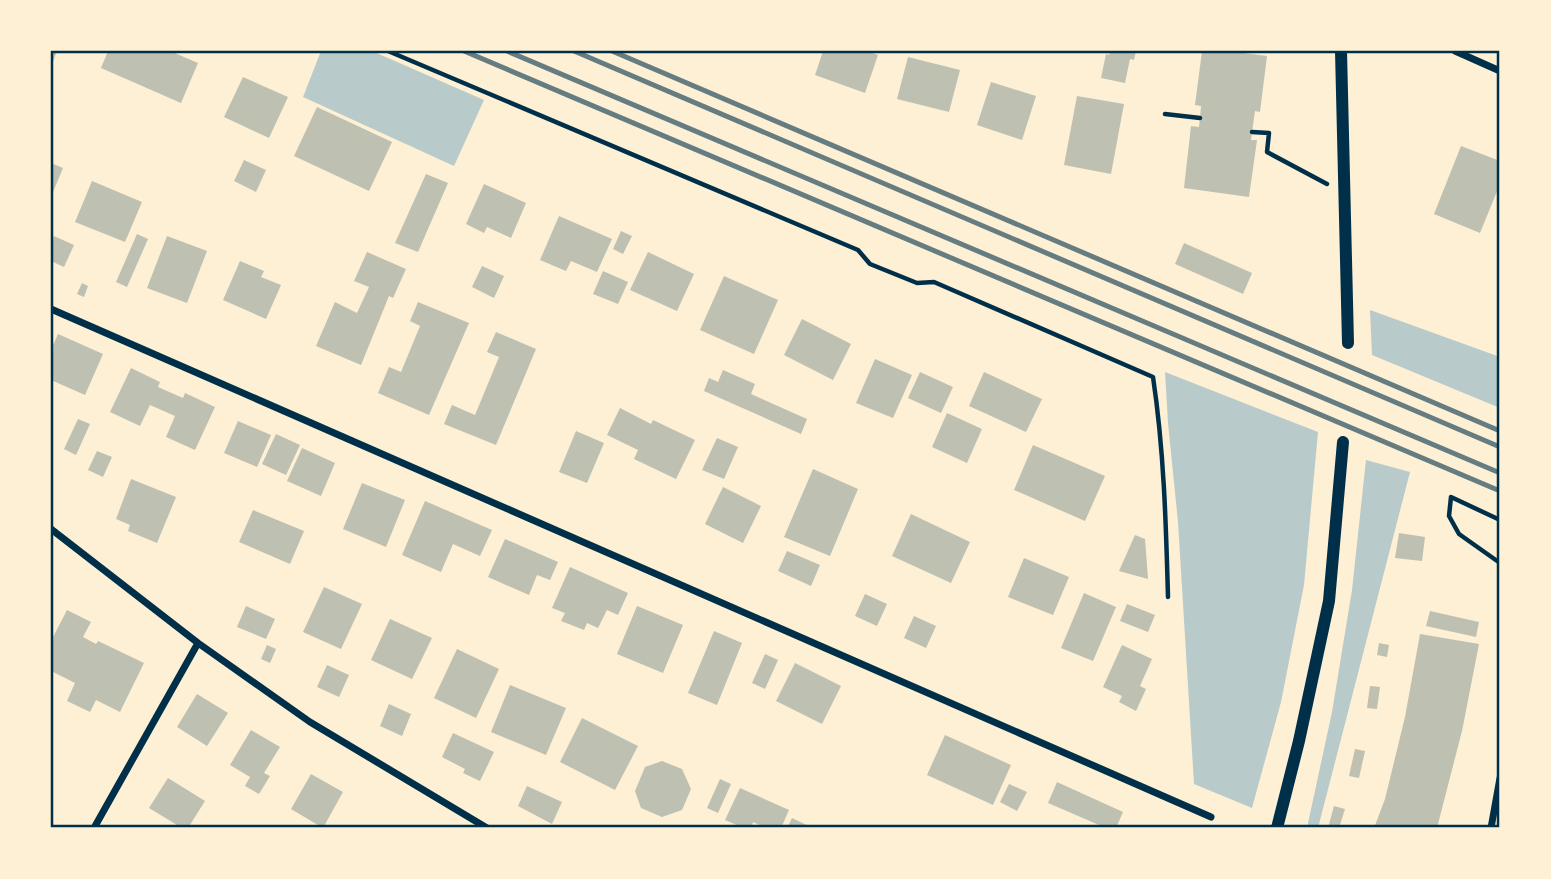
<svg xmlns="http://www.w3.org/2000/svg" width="1551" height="879" viewBox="0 0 1551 879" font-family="'Noto Sans',sans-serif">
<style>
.green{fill:#b9caca}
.building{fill:#bec0b2}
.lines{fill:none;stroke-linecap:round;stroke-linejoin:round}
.path{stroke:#003049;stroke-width:4.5}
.minor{stroke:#003049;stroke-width:7}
.tertiary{stroke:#003049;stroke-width:12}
.rail{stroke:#657d81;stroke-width:5}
.neatline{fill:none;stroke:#003049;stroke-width:2.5}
</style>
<rect width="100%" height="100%" fill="#fdf0d5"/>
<path class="green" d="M321,51h51l112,49 -30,66 -151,-69z
M1370,310l130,47v51l-128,-53z
M1165,372l153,60 -14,153 -23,117 -29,106 -58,-24 -16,-262 -10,-99z
M1366,460l44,12 -92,356h-11l25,-116 20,-122z"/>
<path class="building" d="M51,51h6l-6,16z
M108,51h62l28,12 -17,40 -80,-35z
M823,51h44l11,4 -13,38 -50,-18z
M1110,51h26l-2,9 -4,-1 -5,24 -24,-5 5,-24 3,1z
M1202,51h26l39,5 -7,56 -5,-1 -3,21 -1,8h6l-8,57 -65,-9 7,-62 8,1 1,-9 1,-12 -6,-1z
M908,57l52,13 -11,42 -52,-13z
M243,77l45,20 -19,41 -45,-21z
M991,82l45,14 -14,44 -45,-15z
M1077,96l47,8 -13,70 -47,-9z
M317,107l75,35 -23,49 -75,-35z
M1461,146l39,15v23l-20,49 -46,-19z
M244,160l22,10 -10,22 -22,-11z
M51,163l12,5 -12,29z
M426,174l22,9 -30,69 -23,-9z
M92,181l50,21 -17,40 -50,-20z
M484,184l42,19 -15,35 -24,-11 -3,6 -18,-9z
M559,216l53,23 -15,33 -26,-11 -5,10 -26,-11z
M621,231l11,5 -9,18 -10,-5z
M137,234l11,5 -21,48 -11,-5z
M54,236l20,9 -10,22 -13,-6v-18z
M167,236l40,15 -20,52 -40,-15z
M1184,243l68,30 -9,21 -68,-30z
M367,252l39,17 -13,29 -4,-2 -28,69 -45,-19 19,-44 22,11 12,-26 -15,-6z
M648,252l46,22 -17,37 -47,-21z
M240,261l24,10 -3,6 20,8 -15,34 -43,-19z
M482,266l22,10 -10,22 -22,-11z
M603,271l25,11 -10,22 -25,-10z
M724,276l54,24 -24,54 -54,-24z
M82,283l6,3 -4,11 -7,-3z
M418,302l51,21 -40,92 -51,-22 11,-26 12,5 19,-46 -10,-5z
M802,319l49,25 -18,36 -49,-25z
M496,332l40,17 -40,96 -52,-21 8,-19 23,10 24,-58 -12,-5z
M58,334l45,20 -18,41 -34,-15v-30z
M875,359l37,16 -19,43 -37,-15z
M131,368l29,14 -2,5 25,11 2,-5 30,14 -20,43 -29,-13 9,-21 -25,-11 -10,21 -30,-14z
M723,370l32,14 -4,10 56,25 -6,15 -97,-43 5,-13 9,4z
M920,372l33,15 -12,26 -33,-15z
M984,372l58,27 -16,33 -57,-26z
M620,408l31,16 2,-4 42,20 -19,39 -42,-20 4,-9 -31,-15z
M947,413l35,16 -15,34 -35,-16z
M78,419l12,5 -14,31 -12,-6z
M238,421l33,14 -14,32 -33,-14z
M576,431l28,12 -17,40 -28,-11z
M276,434l24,11 -14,30 -24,-11z
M717,438l21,9 -14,32 -22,-9z
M1033,445l72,31 -20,45 -71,-31z
M302,448l33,15 -14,33 -34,-15z
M97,451l15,6 -9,20 -15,-7z
M813,469l45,20 -28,67 -46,-19z
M131,479l45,18 -19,46 -29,-12 2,-6 -14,-6z
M362,483l43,17 -19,47 -43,-18z
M723,487l38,19 -18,37 -38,-19z
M425,501l67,29 -12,26 -27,-12 -12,28 -39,-17z
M253,510l51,21 -14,33 -51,-22z
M911,514l59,28 -19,41 -59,-27z
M1399,533l26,4 -3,24 -27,-3z
M1135,535l10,4 3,40 -29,-8z
M505,539l53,23 -8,18 -13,-5 -8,20 -41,-18z
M787,551l33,14 -9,21 -33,-15z
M1024,558l45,19 -16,38 -45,-18z
M570,567l58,26 -10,22 -11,-5 -9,18 -11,-5 -3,7 -23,-9 4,-8 -13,-5z
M324,587l38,17 -21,45 -38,-17z
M1084,593l32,14 -23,54 -32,-13z
M865,594l22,10 -10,22 -22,-10z
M1127,604l28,11 -7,17 -28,-11z
M246,606l29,13 -9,20 -29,-12z
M637,606l46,19 -20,48 -46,-19z
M67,610l24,12 -8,15 13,7 2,-3 46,22 -24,49 -24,-12 -6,12 -23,-11 8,-18 -24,-12v-30z
M1430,611l49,11 -3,15 -50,-11z
M914,616l22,10 -10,22 -22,-10z
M390,619l42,19 -20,41 -41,-19z
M714,631l28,12 -25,62 -29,-12z
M1420,634l59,10 -17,87 -25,97h-63l11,-29 20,-82z
M1379,643l10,2 -2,12 -10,-2z
M267,645l9,4 -6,14 -9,-4z
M1122,645l30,14 -12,27 6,3 -10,22 -17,-9 3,-6 -19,-9z
M457,649l42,20 -23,49 -42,-20z
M765,654l13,6 -13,29 -13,-6z
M795,663l46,23 -19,38 -46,-23z
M327,665l22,10 -10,22 -22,-10z
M510,685l56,23 -20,47 -55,-23z
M1370,686l10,1 -3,22 -10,-1z
M197,694l31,19 -21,33 -30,-19z
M389,704l22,10 -9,22 -22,-10z
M582,718l56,28 -23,44 -55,-28z
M251,730l29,17 -16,26 6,3 -11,18 -14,-8 5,-9 -20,-12z
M453,733l41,19 -14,29 -17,-8 2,-4 -23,-12z
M945,735l66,30 -18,40 -66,-30z
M1355,749l10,2 -6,27 -10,-2z
M662,761l20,8 9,20 -9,21 -20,7 -21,-9 -6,-17 10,-24z
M311,774l32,18 -20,36 -32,-19z
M168,778l37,23 -17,27h-6l-33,-20z
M720,779l11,5 -13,29 -11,-5z
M1057,782l66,30 -7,16h-10l-58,-25z
M1009,784l18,8 -10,19 -17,-9z
M527,786l35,16 -10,22 -34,-18z
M740,788l49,22 -8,18h-15l-13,-6 -2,6h-7l-19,-8z
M1334,806l11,3 -6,19h-11z
M792,818l21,10h-26z"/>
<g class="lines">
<path class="path" d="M388,51l470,199 12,14 47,19 17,-1 219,95c11,73 13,147 15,220
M1165,114l35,4
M1252,132l17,1 -2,19 60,32
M1500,520l-49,-23 -2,19 10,18 41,29"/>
<path class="minor" d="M1455,51l45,20
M51,309l1160,508
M51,529l147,114 112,79 177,106
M94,828l104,-185
M1491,828l9,-50"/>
<path class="tertiary" d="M1341,51l7,292
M1277,828l22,-87 30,-140 14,-159"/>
<path class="rail" d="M464,51l1036,440
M507,51l993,422
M574,51l926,396
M612,51l888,380"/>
</g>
<rect width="1551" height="879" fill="none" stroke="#fdf0d5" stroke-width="105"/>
<rect x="52" y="52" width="1446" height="774" class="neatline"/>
</svg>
